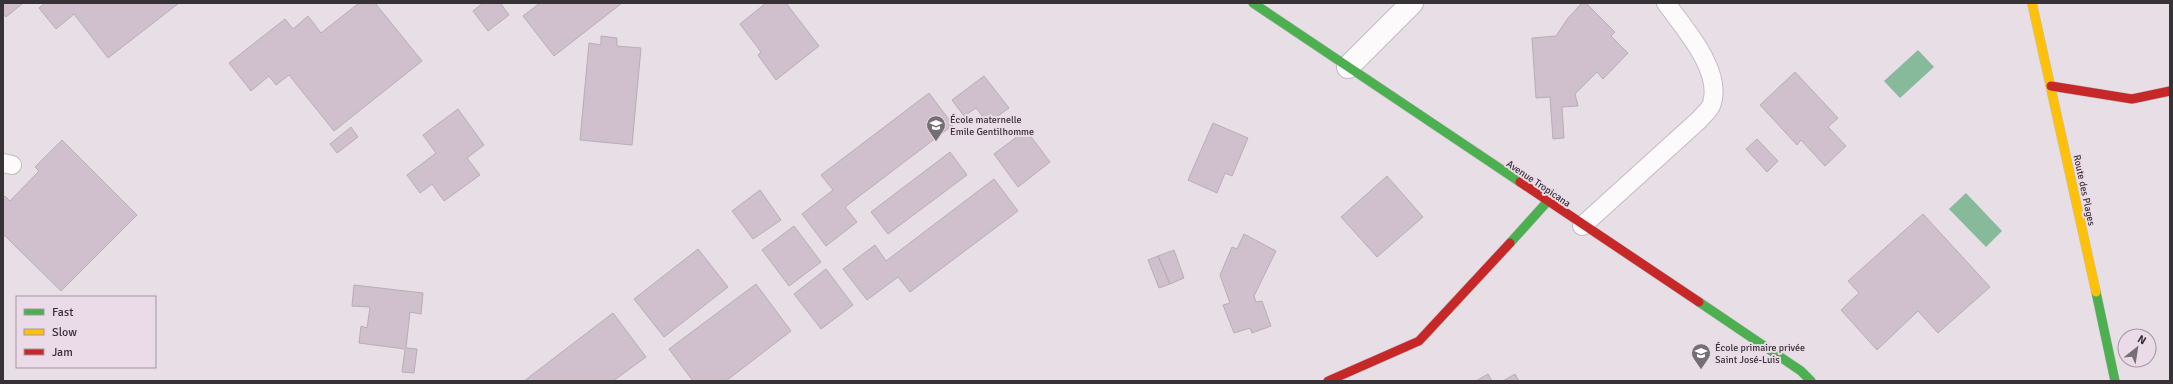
<svg xmlns="http://www.w3.org/2000/svg" width="2173" height="384" viewBox="0 0 2173 384" font-family="Signika,sans-serif">
<style>
.water{fill:#87ba9b}
.building{fill:#d0bfcd;stroke:#b6afb4}
.lines{fill:none;stroke-linecap:round;stroke-linejoin:round}
.lane-casing{stroke:#c3bcc2;stroke-width:20}
.street-casing{stroke:#c3bcc2;stroke-width:24}
.fast-casing{stroke:#c3bcc2;stroke-width:10}
.slow-casing{stroke:#c3bcc2;stroke-width:10}
.jam-casing{stroke:#c3bcc2;stroke-width:10}
.lane{stroke:#fcfafb;stroke-width:18}
.street{stroke:#fcfafb;stroke-width:22}
.fast{stroke:#4caf50;stroke-width:9}
.slow{stroke:#ffc107;stroke-width:9}
.jam{stroke:#c62828;stroke-width:9}
.labels{text-anchor:middle;stroke-width:4;stroke-linejoin:round;paint-order:stroke}
.poi-label{font-size:10px;fill:#373236;stroke:#ebdbe8;text-anchor:start}
.street-label{font-size:10px;fill:#373236;stroke:#ebdbe8}
</style>
<rect width="100%" height="100%" fill="#e8dee6"/>
<path class="water" d="M1918,50l16,17 -34,31 -16,-17z
M1966,193l36,38 -16,16 -37,-38z"/>
<path class="building" d="M3,3h20l-17,14 -3,-3z
M45,3h134l-71,55 -34,-44 -18,15 -17,-21z
M359,3h16l47,58 -88,70 -45,-56 -13,10 -7,-9 -18,15 -22,-28 56,-44 8,10 15,-13 13,17z
M483,3h20l-2,1 8,11 -21,16 -15,-20z
M540,3h82l-68,53 -31,-40z
M766,3h20l33,43 -43,34 -18,-25 3,-3 -21,-28z
M1582,3h4l29,29 -4,4 17,17 -25,26 -6,-7 -22,22 3,12 -16,1 2,31 -11,1 -3,-42 -14,1 -4,-60 24,-2 12,-18z
M601,36l16,2v8l24,2 -9,97 -52,-5 9,-97 12,2z
M1795,72l43,46 -10,9 18,19 -21,20 -24,-26 -4,5 -37,-40z
M984,76l25,32 -21,15 -12,-15 -12,8 -12,-16z
M929,93l24,32 -108,82 12,15 -31,24 -24,-32 31,-24 -12,-15z
M458,109l26,36 -17,13 13,17 -36,26 -12,-17 -12,9 -13,-18 29,-22 -13,-18z
M1213,123l35,15 -16,38 -7,-3 -8,20 -29,-13z
M351,127l7,10 -21,16 -7,-9z
M1026,130l24,32 -32,25 -24,-33z
M1757,139l21,22 -11,11 -21,-23z
M62,140l75,75 -76,76 -58,-57v-36l2,-2 5,5 29,-30 -4,-4z
M950,152l17,23 -79,59 -17,-22z
M1387,176l36,41 -46,40 -36,-40z
M994,179l24,32 -108,81 -12,-15 -31,23 -24,-31 32,-24 11,16z
M760,190l21,30 -28,19 -21,-28z
M1923,214l67,73 -52,46 -20,-22 -41,39 -36,-40 18,-17 -11,-12z
M794,226l27,36 -32,24 -27,-36z
M1244,234l32,17 -22,45 2,6 6,-1 9,25 -19,7 -2,-5 -16,5 -11,-28 7,-2 -10,-28 12,-28 5,2z
M698,249l30,38 -64,50 -30,-38z
M1174,250l10,28 -14,6 -12,-28z
M1158,256l12,28 -11,4 -11,-28z
M826,269l27,36 -32,24 -27,-35z
M756,284l35,47 -65,50h-33l-24,-32z
M354,285l69,8 -2,21 -11,-2 -4,36 11,1 -3,24 -12,-1 3,-23 -46,-6 2,-17 6,2 3,-21 -18,-1z
M613,313l33,44 -33,24h-89z
M1488,374l4,7h-16z
M1515,374l4,7h-16z"/>
<g class="lines">
<g class="lane-casing">
<path id="lane" d="M3,163l9,2
M1582,226l117,-106c4,-5 12,-11 13,-17 10,-33 -28,-75 -46,-100"/>
</g>
<g class="street-casing">
<path id="street" d="M1348,67l64,-64"/>
</g>
<g class="fast-casing">
<path id="fast" d="M1253,3l267,179
M1510,243l37,-41
M2096,292l19,89
M1699,302l102,69 10,10"/>
</g>
<g class="slow-casing">
<path id="slow" d="M2032,3l64,289"/>
</g>
<g class="jam-casing">
<path id="jam" d="M2051,86l81,13 38,-8
M1520,182l179,120
M1328,381l91,-40 91,-98"/>
</g>
<use href="#lane" class="lane"/>
<use href="#street" class="street"/>
<use href="#fast" class="fast"/>
<use href="#slow" class="slow"/>
<use href="#jam" class="jam"/>
</g>
<defs>
<g id="school-pin" transform="scale(1)"><path d="M0 17L-7.5 6A9.5 9.5 0 1 1 7.5 6Z" fill="#756e74" stroke="#ebdbe8"/><path d="M0-5L7-2L0 1L-7-2ZM-4 1L0 2.5L4 1V4Q0 6-4 4Z" fill="#fff"/></g>
</defs>
<g fill-rule="evenodd">
<use href="#school-pin" x="936" y="125"/>
<use href="#school-pin" x="1701" y="353"/>
</g>
<g class="labels">
<g class="poi-label">
<text x="950" y="123">École maternelle<tspan x="950" dy="12">Emile Gentilhomme</tspan></text>
<text x="1715" y="351">École primaire privée<tspan x="1715" dy="12">Saint José-Luis</tspan></text>
</g>
<g class="street-label">
<text transform="translate(1539 183) rotate(34)" y="4">Avenue Tropicana</text>
<text transform="translate(2085 190) rotate(78)" y="4">Route des Plages</text>
</g>
</g>
<rect width="2173" height="384" fill="none" stroke="#373236" stroke-width="8"/>
<rect x="16" y="296" width="140" height="72" fill="#ebdbe8" stroke="#a397a1"/>
<rect x="24" y="309" width="20" height="6" fill="#4caf50" stroke="#a397a1"/>
<text x="52" y="316" font-size="12" fill="#373236">Fast</text>
<rect x="24" y="329" width="20" height="6" fill="#ffc107" stroke="#a397a1"/>
<text x="52" y="336" font-size="12" fill="#373236">Slow</text>
<rect x="24" y="349" width="20" height="6" fill="#c62828" stroke="#a397a1"/>
<text x="52" y="356" font-size="12" fill="#373236">Jam</text>
<g transform="translate(2137 348) rotate(30)"><circle r="19" fill="#ebdbe8" stroke="#a397a1"/>
<path d="M0-3L7 15L0 10L-7 15Z" fill="#756e74"/>
<text y="-6" font-size="11" font-weight="bold" text-anchor="middle" fill="#373236">N</text>
</g>
</svg>
